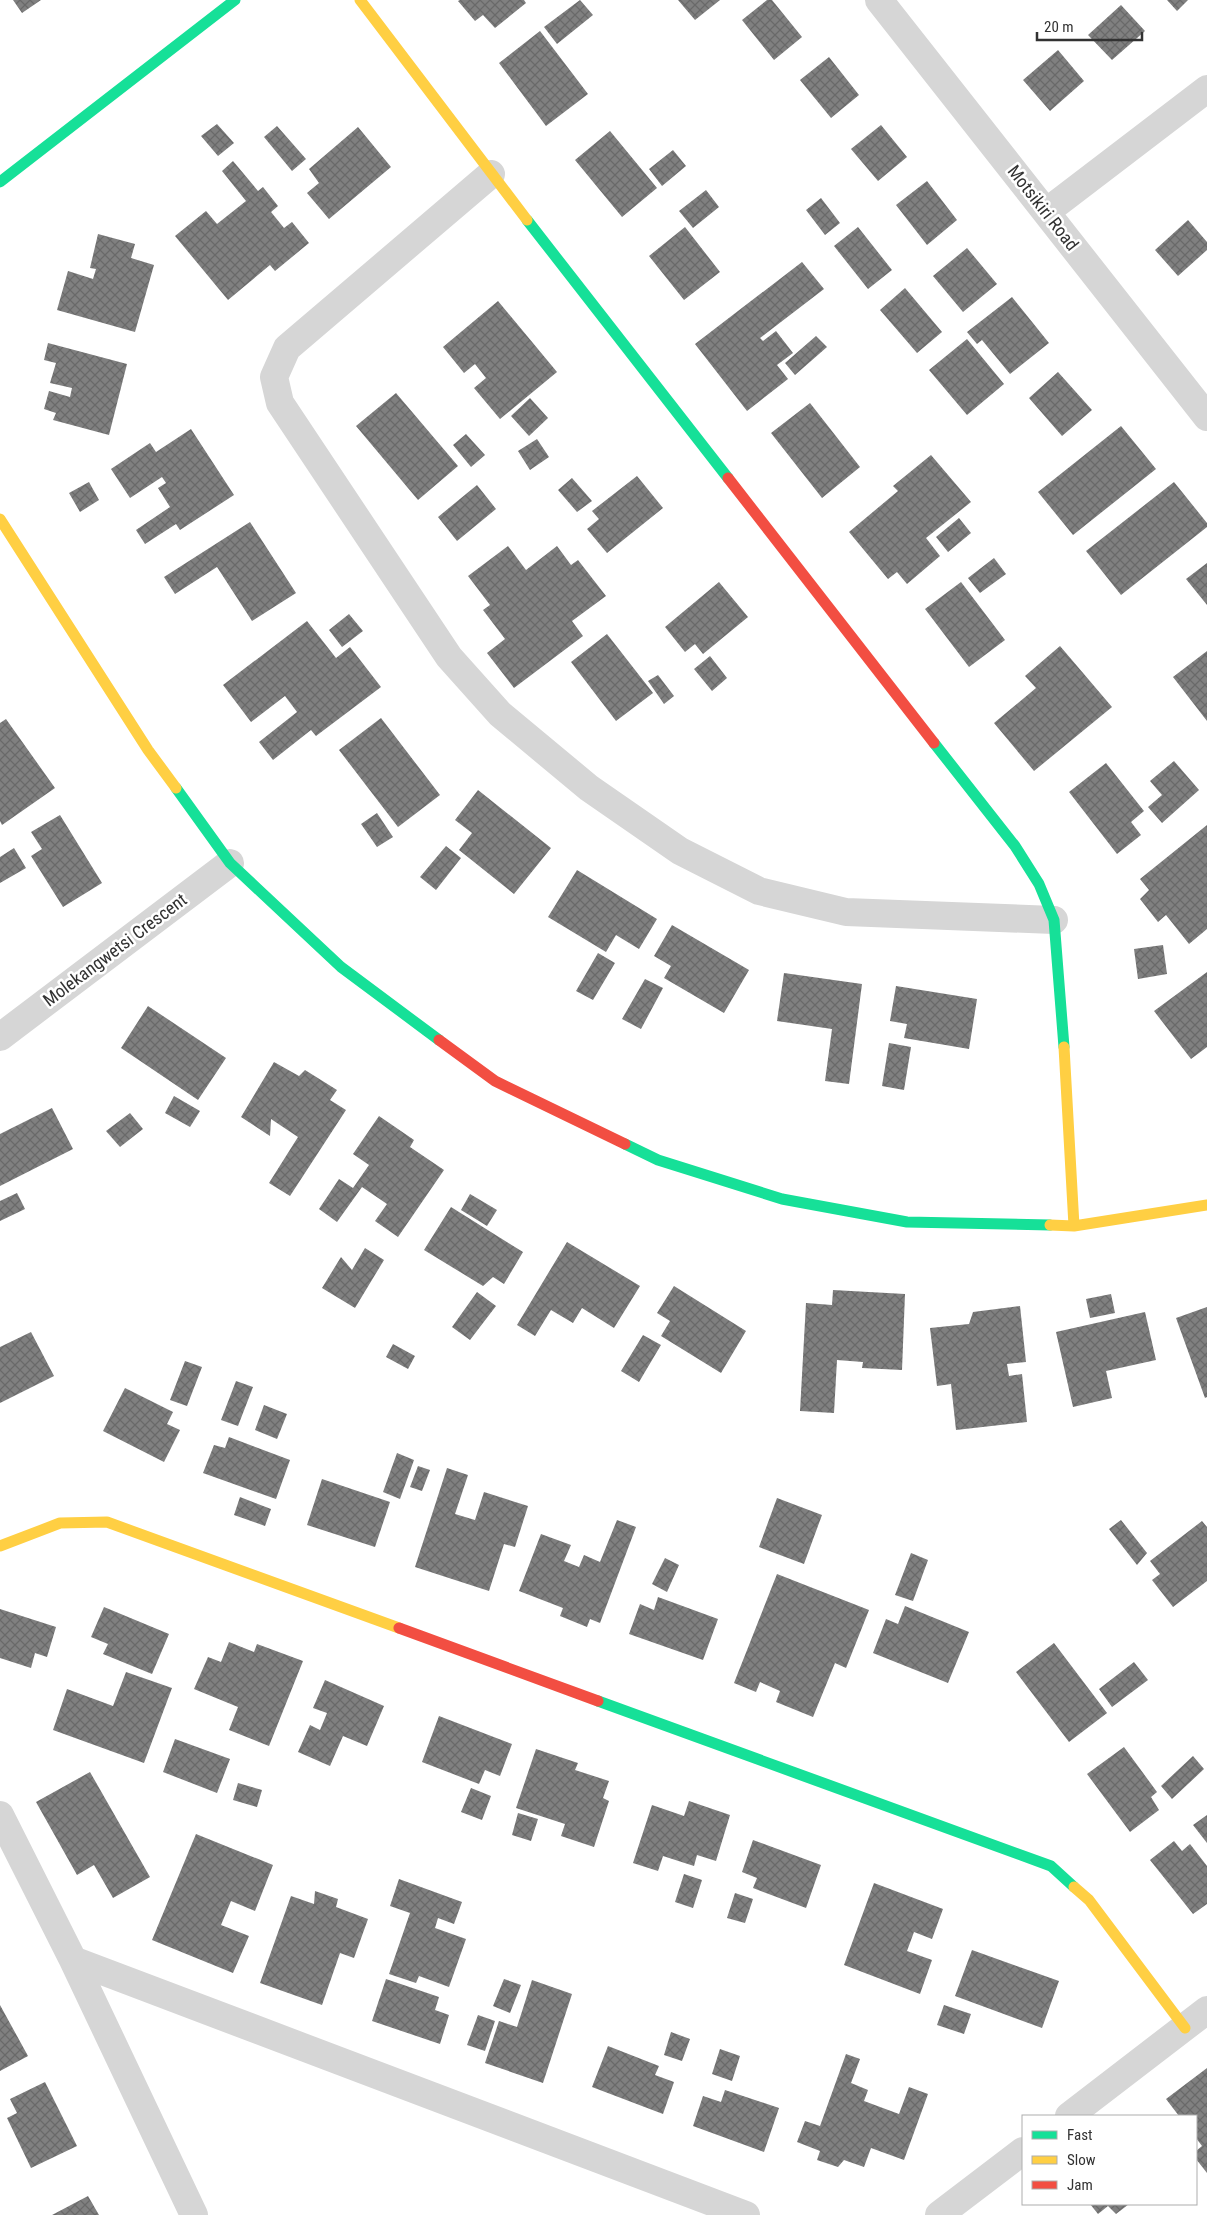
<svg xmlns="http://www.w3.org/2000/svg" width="1207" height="2215" viewBox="0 0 1207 2215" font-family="'Roboto Condensed',sans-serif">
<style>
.building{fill:url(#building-cross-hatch)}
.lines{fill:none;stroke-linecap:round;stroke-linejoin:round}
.street{stroke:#d6d6d6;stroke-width:28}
.fast{stroke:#16e098;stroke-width:11}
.slow{stroke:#ffcf43;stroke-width:11}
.jam{stroke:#f24e42;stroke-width:11}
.labels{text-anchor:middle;stroke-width:5;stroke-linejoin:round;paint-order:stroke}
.street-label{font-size:18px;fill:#323232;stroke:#fff}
</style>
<defs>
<pattern id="building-cross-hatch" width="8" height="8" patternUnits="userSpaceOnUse" patternTransform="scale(1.25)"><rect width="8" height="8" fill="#808080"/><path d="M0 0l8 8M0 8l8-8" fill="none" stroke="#696969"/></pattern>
</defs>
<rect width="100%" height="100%" fill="#fff"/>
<path class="building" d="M13,0h28l-19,13z
M460,0h64l2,3 -31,25 -12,-13 -8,6 -17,-20z
M580,0l13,15 -36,29 -13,-17z
M678,0h42l-25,20z
M767,0h5l30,37 -28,23 -32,-40z
M1167,0h21l-11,11z
M1121,5l24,26 -33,29 -24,-25z
M540,31l48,63 -42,32 -47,-63z
M1058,50l26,31 -34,30 -27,-31z
M829,57l30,38 -28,23 -31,-38z
M217,124l17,19 -16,13 -17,-20z
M881,125l26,32 -29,24 -27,-32z
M277,126l29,33 -14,12 -28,-34z
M358,127l33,40 -62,52 -22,-26 12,-10 -10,-14z
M610,131l47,57 -35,29 -47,-57z
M673,150l13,16 -24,20 -13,-17z
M233,161l25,30 5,-4 15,19 -7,6 13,16 8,-6 17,21 -34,28 -5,-6 -42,35 -53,-64 31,-25 11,13 29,-23 -24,-30z
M927,181l30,39 -30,25 -31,-40z
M706,190l13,17 -26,21 -14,-17z
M821,198l19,25 -15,12 -19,-25z
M1188,220l19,22v8l-29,26 -23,-26z
M685,227l35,45 -36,28 -35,-44z
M858,227l34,43 -24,19 -34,-43z
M98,234l37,10 -4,14 23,7 -19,67 -78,-22 11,-39 25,8 3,-10 -6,-1z
M967,248l30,36 -34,28 -30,-36z
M802,262l22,27 -64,49 3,3 13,-10 17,22 -16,12 11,14 -41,32 -52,-67z
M905,288l37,44 -25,21 -37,-43z
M1012,297l37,46 -39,31 -28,-34 -5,4 -10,-12z
M498,301l59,71 -57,47 -26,-31 12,-10 -11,-14 -11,9 -21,-26z
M816,336l11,11 -32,28 -10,-12z
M967,339l37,45 -37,31 -38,-45z
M48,343l79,21 -18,71 -56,-15 3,-7 -12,-4 5,-18 21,6 2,-9 -22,-5 6,-20 -12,-3z
M1058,372l34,38 -30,26 -33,-38z
M396,393l62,73 -40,34 -62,-74z
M530,398l18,20 -19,18 -18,-20z
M810,403l50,64 -38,31 -51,-65z
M1121,426l35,43 -83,66 -35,-43z
M191,429l43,66 -54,35 -4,-6 -31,20 -9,-14 34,-23 -12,-19 8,-5 -4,-6 -32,21 -19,-29 39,-26 6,9z
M466,434l19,21 -14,12 -18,-22z
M537,439l12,18 -19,13 -12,-19z
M931,455l40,47 -45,36 14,18 -33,28 -10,-12 -9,7 -39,-47 49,-41 -5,-5z
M637,476l26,32 -56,45 -20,-24 12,-10 -7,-8z
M572,478l20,23 -15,11 -19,-22z
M89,482l10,18 -19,12 -11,-19z
M1174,482l33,41v4l-86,68 -35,-44z
M477,485l19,24 -39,32 -19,-24z
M959,518l12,15 -23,19 -12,-15z
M250,522l46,71 -44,28 -35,-54 -42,27 -11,-17z
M508,546l18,24 31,-24 14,19 7,-5 28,36 -34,25 11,15 -69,52 -27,-35 18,-14 -22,-29 7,-5 -22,-29z
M994,558l12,16 -26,19 -12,-15z
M1207,563v42l-21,-26z
M719,582l29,35 -45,37 -8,-10 -10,8 -20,-25z
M961,582l44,58 -36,27 -44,-58z
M349,614l14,17 -21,16 -13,-17z
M307,621l29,37 14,-11 31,40 -65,49 -5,-6 -38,30 -14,-18 38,-30 -12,-16 -34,26 -28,-37z
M607,634l46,59 -37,28 -45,-59z
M1060,646l52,61 -78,64 -40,-48 42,-35 -11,-12z
M1207,651v70l-34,-44z
M710,656l17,22 -15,13 -18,-22z
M658,675l16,21 -10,8 -16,-23z
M381,718l59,77 -42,32 -59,-77z
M6,719l49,69 -53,37 -2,-4v-98z
M1174,761l25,29 -37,33 -14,-16 14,-12 -12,-14z
M1106,763l38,48 -13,11 10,13 -24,19 -48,-62z
M478,790l73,58 -37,46 -55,-44 13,-17 -17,-13z
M377,813l16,24 -16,10 -16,-23z
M60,815l42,68 -39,24 -32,-51 11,-7 -11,-17z
M1207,825v104l-18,15 -23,-29 -8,7 -18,-23 9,-9 -9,-11z
M446,846l15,12 -25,32 -16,-13z
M14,848l12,20 -26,15v-26z
M577,870l80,49 -18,30 -23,-14 -10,17 -58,-35z
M672,925l77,45 -25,43 -60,-35 7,-12 -17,-10z
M1163,945l4,29 -29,5 -4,-30z
M598,953l17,10 -22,37 -17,-9z
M1207,972v75l-16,12 -37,-48z
M784,973l78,11 -13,100 -24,-3 7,-52 -55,-8z
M645,979l18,9 -22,41 -19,-10z
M896,986l81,13 -8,50 -65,-11 3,-14 -17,-3z
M148,1006l78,52 -28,42 -77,-52z
M889,1043l22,4 -7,43 -22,-4z
M274,1062l25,14 6,-6 32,20 -7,10 16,10 -56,86 -21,-13 29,-46 -27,-18 -1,17 -29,-19z
M174,1096l26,15 -10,16 -25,-14z
M52,1108l21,41 -73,37v-52z
M130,1113l13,16 -23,18 -14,-16z
M379,1116l35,24 -4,7 34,23 -46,67 -23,-16 12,-17 -25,-17 -25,35 -18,-13 20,-30 14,9 16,-23 -16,-11z
M17,1193l8,16 -25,12v-20z
M470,1194l27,16 -10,16 -26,-16z
M451,1207l72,45 -19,32 -11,-7 -10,9 -59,-36z
M567,1242l73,44 -26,42 -32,-20 -9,15 -22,-13 -16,26 -18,-11z
M365,1248l19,12 -29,48 -33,-20 19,-31 11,13z
M674,1286l72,45 -25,42 -60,-37 9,-15 -13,-8z
M833,1290l72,4 -3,76 -40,-2 1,-6 -26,-2 -3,53 -34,-2 6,-108 26,2z
M477,1292l19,14 -26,34 -18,-13z
M1111,1294l4,19 -25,5 -4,-19z
M1020,1306l6,56 -19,2 2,12 13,-2 5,48 -71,8 -5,-46 -14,2 -7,-58 39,-4 4,-12z
M1207,1307v90l-2,1 -29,-80z
M1145,1312l11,48 -50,11 6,27 -39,9 -17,-75z
M31,1332l23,44 -54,27v-56z
M643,1335l18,10 -22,37 -18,-11z
M393,1344l22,12 -7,13 -22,-12z
M185,1361l17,6 -15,39 -17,-6z
M236,1381l17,6 -15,39 -17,-6z
M125,1388l48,24 -6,12 13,6 -16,32 -61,-31z
M264,1405l23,9 -10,25 -22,-9z
M229,1437l61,23 -14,39 -73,-26 11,-28 11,3z
M397,1453l17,7 -14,39 -17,-7z
M418,1466l12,4 -8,21 -12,-4z
M447,1468l21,7 -13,39 20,6 9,-28 44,14 -13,41 -11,-3 -15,47 -74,-24z
M322,1479l68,23 -15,45 -68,-22z
M240,1497l31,12 -6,17 -31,-11z
M777,1498l45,17 -18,49 -45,-17z
M617,1520l19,7 -36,96 -10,-4 -3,8 -27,-11 3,-8 -44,-17 22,-57 30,11 -7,16 15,6 5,-12 16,7z
M1121,1520l26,33 -10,12 -28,-36z
M1202,1521l5,6v54l-34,26 -21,-27 8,-6 -10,-13z
M911,1553l17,7 -15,41 -18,-6z
M665,1558l14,7 -12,27 -15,-8z
M777,1574l92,36 -23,58 -11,-5 -22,54 -37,-15 4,-11 -20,-9 -4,10 -22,-9z
M658,1597l60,22 -15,41 -74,-26 11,-30 14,6z
M905,1606l64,26 -21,51 -75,-30 13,-34 12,5z
M104,1607l65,27 -17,40 -49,-20 5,-10 -17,-7z
M0,1609l56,18 -9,30 -12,-4 -4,15 -31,-10z
M229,1642l25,10 3,-8 46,17 -34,85 -40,-16 9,-23 -44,-18 14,-32 13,5z
M1054,1643l53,70 -38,29 -53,-70z
M1134,1662l14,18 -36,27 -13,-18z
M126,1672l46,16 -28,75 -91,-33 14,-41 46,17z
M325,1680l59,26 -17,40 -24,-10 -13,30 -32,-14 12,-27 10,5 7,-17 -14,-5z
M439,1716l73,28 -12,32 -15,-6 -6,14 -57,-22z
M175,1739l55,20 -13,34 -54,-21z
M1124,1747l33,45 -6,5 8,13 -29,22 -43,-58z
M536,1749l42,14 -3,7 34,11 -6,17 6,3 -15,46 -33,-11 4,-12 -49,-16z
M1193,1756l11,13 -32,30 -11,-13z
M90,1772l60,105 -37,21 -19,-33 -17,10 -41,-73z
M238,1783l24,7 -5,17 -24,-7z
M471,1788l20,8 -9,24 -21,-8z
M689,1801l41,14 -14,46 -19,-6 -3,11 -31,-10 -5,15 -25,-8 19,-58 32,11z
M518,1813l20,6 -7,22 -19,-6z
M1207,1815v28l-14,-18z
M196,1834l77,31 -18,46 -24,-10 -10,24 28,11 -16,37 -81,-33z
M753,1840l68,25 -15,43 -53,-20 4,-10 -15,-6z
M1174,1841l8,10 8,-7 17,22v38l-14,10 -43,-54z
M684,1874l18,6 -9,28 -18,-6z
M399,1879l63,23 -8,22 -16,-6 -3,10 31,11 -17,48 -30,-11 -3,7 -27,-9 21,-61 -20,-7z
M874,1883l69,26 -11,30 -18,-7 -7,19 25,9 -12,34 -76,-29z
M315,1891l23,8 -2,8 32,12 -14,39 -14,-5 -18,52 -62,-22 31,-87 23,8z
M735,1893l18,6 -8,24 -18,-5z
M972,1950l87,31 -17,47 -87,-32z
M386,1979l53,18 -4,13 14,5 -9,29 -68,-23z
M504,1979l17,6 -11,28 -17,-7z
M532,1980l40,14 -29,89 -58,-20 14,-42 18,6z
M0,2005l28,51 -28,15z
M944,2005l27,9 -7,20 -27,-9z
M478,2015l17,6 -10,30 -18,-6z
M671,2032l19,7 -8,22 -18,-6z
M608,2046l51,20 -4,9 19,7 -11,32 -71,-27z
M720,2049l20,7 -8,25 -20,-7z
M846,2054l14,5 -9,24 17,7 -4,11 35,13 10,-27 19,7 -24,66 -33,-12 -7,19 -20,-7 -6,7 -21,-7 3,-9 -23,-9 8,-21 15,5z
M1207,2068v105l-11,-14v-8l6,-5 -6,-8v-22h-17l-13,-17z
M45,2082l32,64 -46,22 -24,-50 10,-5 -7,-14z
M725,2090l54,18 -15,44 -71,-26 10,-30 18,6z
M88,2196l11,19h-47z
M1090,2204h39l-13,10 -8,-8 -10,8z"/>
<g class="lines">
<path class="street" d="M879,0l328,417
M491,174l-204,174 -13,29 6,26 169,254 51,57 89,74 91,63 79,40 87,21 208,8
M1046,212l161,-123
M0,1037l230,-174
M0,1815l73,145 121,255
M73,1960l673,255
M1069,2116l138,-106
M939,2215l84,-64"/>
<path class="fast" d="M0,182l235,-182
M527,220l201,258
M934,743l81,103 24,38 15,36 10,127
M176,788l54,75 111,104 98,73
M625,1144l33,16 124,39 125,23 143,3
M598,1701l453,165 23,21"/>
<path class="slow" d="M360,0l167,220
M0,519l148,231 28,38
M1064,1047l10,179
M1050,1225l24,1 133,-21
M0,1546l60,-23 47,-1 292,106
M1074,1887l15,13 96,128"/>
<path class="jam" d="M728,478l206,265
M439,1040l56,41 130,63
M399,1628l199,73"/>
</g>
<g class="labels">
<g class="street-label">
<text transform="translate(1043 208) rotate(52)" y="6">Motsikiri Road</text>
<text transform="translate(115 950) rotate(-37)" y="6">Molekangwetsi Crescent</text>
</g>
</g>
<rect x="1022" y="2115" width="175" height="90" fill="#ffffff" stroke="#adadad"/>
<rect x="1032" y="2131" width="25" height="8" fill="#16e098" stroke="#adadad"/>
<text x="1067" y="2140" font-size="15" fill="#323232">Fast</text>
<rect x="1032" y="2156" width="25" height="8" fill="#ffcf43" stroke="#adadad"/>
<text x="1067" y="2165" font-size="15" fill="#323232">Slow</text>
<rect x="1032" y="2181" width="25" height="8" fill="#f24e42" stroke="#adadad"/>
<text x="1067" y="2190" font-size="15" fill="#323232">Jam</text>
<path d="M1037 32v8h105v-8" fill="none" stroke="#323232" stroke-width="2.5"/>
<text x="1044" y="32" font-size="15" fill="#323232" stroke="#ffffff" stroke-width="4" paint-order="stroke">20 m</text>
</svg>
